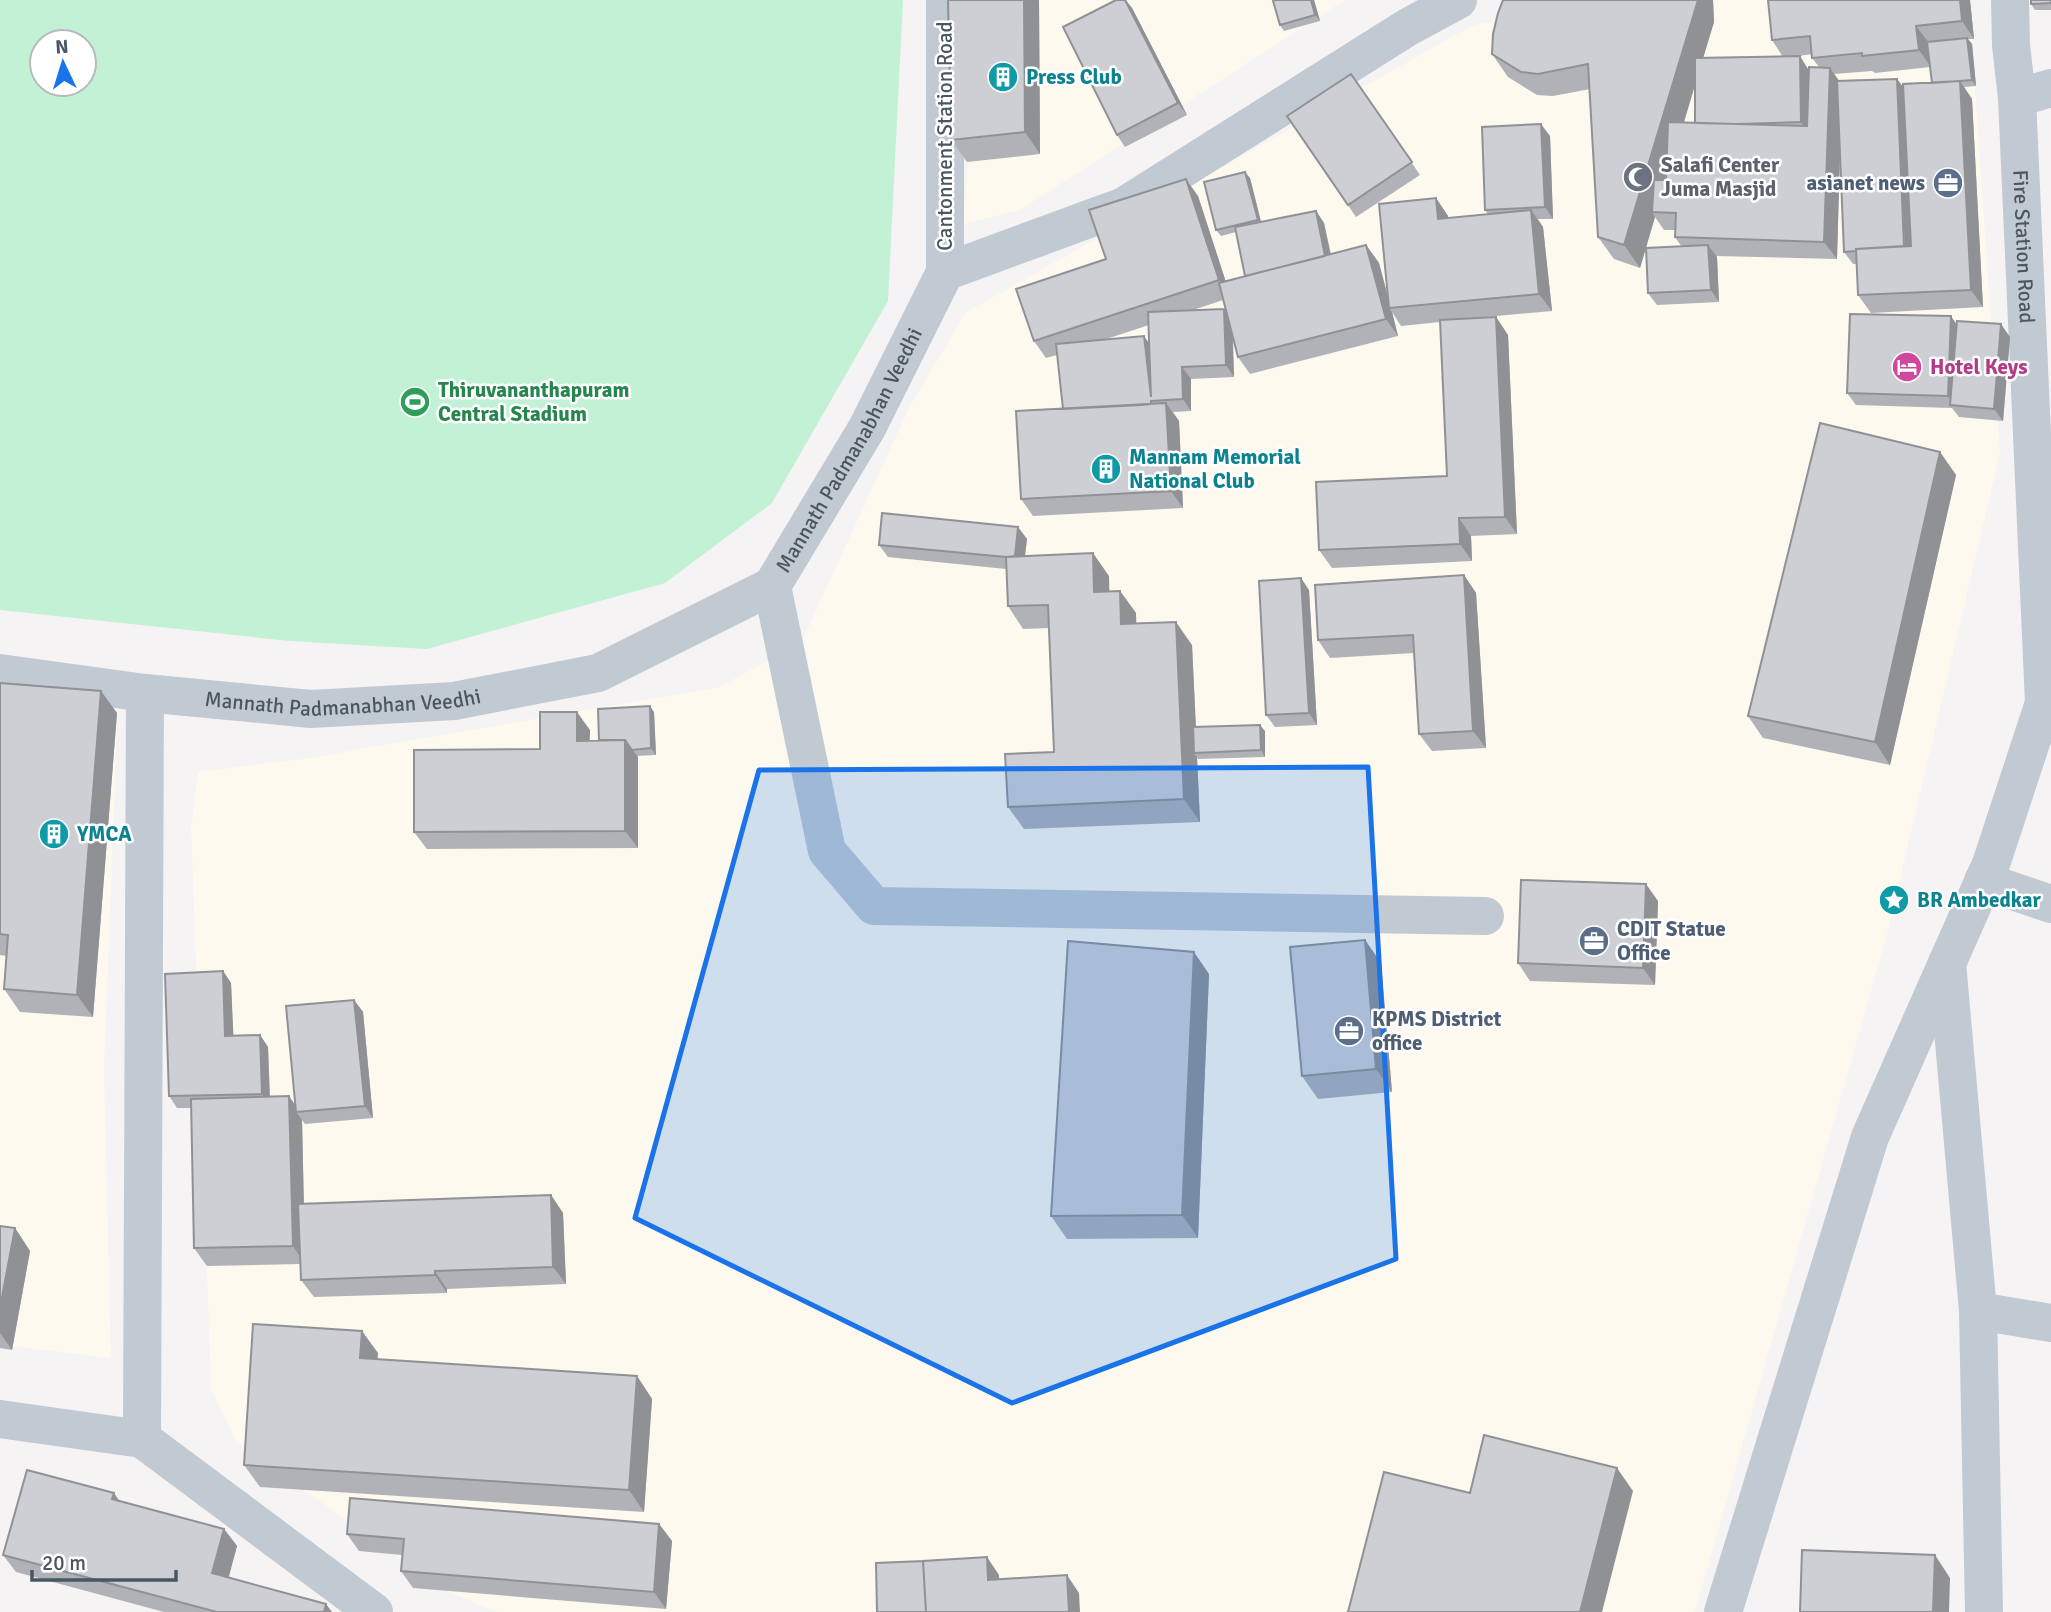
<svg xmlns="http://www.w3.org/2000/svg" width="2051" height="1612" viewBox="0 0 2051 1612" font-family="Signika,sans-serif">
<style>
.commercial{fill:#fdf9ef}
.green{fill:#c3f1d5;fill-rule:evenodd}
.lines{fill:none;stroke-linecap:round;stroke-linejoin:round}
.minor{stroke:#c1cad2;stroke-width:38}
.tertiary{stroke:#c1cad2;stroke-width:38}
.wall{fill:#b0b2b7;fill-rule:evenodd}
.shaded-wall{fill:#909195}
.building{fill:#cdcfd5;stroke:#909195;stroke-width:2}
.marked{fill:#1a73e8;fill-opacity:0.2;stroke:#1a73e8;stroke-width:5;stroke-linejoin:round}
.labels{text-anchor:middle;stroke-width:5;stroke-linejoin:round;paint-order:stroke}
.culture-label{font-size:21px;font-weight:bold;fill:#0d838f;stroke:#fff;text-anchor:start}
.street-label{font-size:21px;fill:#4a5661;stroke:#fff}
.worship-label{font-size:21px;font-weight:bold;fill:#5b616d;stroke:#fff;text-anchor:start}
.service-label{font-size:21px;font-weight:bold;fill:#4e5e75;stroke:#fff;text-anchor:start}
.hotel-label{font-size:21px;font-weight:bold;fill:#b23c85;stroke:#fff;text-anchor:start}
.leisure-label{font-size:21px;font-weight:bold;fill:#27864d;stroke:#fff;text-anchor:start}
</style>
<rect width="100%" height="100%" fill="#f5f3f3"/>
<path class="commercial" d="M980,0h365l-325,210 -57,14z
M1585,0h384l31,453 -113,482 -192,677h-1198l-51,-21 -210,-150 -25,-53 -20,-559 7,-57 105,-13 416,-72 82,-44 107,-233 57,-97 506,-287z
M0,691l118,10 -14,367 7,290 -111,-13z"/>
<path class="green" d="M0,0h903l-15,301 -116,202 -107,80 -238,66 -137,-8 -290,-31zM42,42h42v42h-42z"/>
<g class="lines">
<path class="minor" d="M2017,98l34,-10
M772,586l55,265 47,55 611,10
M1983,881l68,23
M1947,963l31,348 6,301
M1978,1311l73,12"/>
<g class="tertiary">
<path id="s1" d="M2010,0l1,45 6,53 27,605"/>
<path d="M945,272v-272"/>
<path id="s2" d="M0,673l145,20 166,16 143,-8 144,-28 174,-87 95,-158 78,-156 179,-66 284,-179 50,-27"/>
<path d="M0,1419l142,20 232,173"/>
<path d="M142,1439l3,-746"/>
<path d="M1723,1612l147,-475 121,-273 53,-161 7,-5"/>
</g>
</g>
<path class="wall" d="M948,0h91l1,154 -73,8 -16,-22z
M1116,0h10l6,8 55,107 -62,32 -8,-12z
M1314,0l6,21 -36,10 -4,-6z
M1503,0h210l1,22 -11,36 80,-1 -11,-17 -4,-40h202l4,39h-6l4,5 4,42 -12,1 8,12 11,208 -112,6 -13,-18 -1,-31h-4l-9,-12 -4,-104 -3,111 -121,-3 1,1 2,45 -62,3 -9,-12 34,-46 -7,-10v-7h-11l-9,-13 -15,51 -26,-9 -16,-22 -8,-148 -37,7 -16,-1 -29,-18 -16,-23zM1812,54v4l7,9 -10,12 -1,-10 -16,-12zM1930,67l2,16 -29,4 -6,-8 -58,2 -5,-7 38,-3 3,2zM1695,85v38h-11z
M2051,0v10h-16l-4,-6z
M1351,74l69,101 -64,42 -69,-101z
M1550,136l3,83h-15l5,8 9,84 -77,7 21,-1 12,18 9,199 -46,2 1,25 -140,7 -13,-18 128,-74 -7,-154 -39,4 -9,-14 6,24 -148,38 -12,-17 -5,-20 1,40 -43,2v32l-18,1 6,9 4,87 -150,8 -12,-17 42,-90 -6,-54 -11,3 -12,-17 72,-82 92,-63 28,86 19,-5 -9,-45 -15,4 -5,-6 34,-52 11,44 55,-11 8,12 7,31 35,-9 13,18 9,36 48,-101 12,18v2l40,-4 -3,-4zM1223,300l4,14 -34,-4zM1149,325v19l-5,-8 -41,4z
M1957,325l53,12 -7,84 -44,-4 -7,-9 -96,-3 -9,-12z
M1940,452l16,23 -66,290 -127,-27 -15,-22z
M1018,527l9,12 -2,17 84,20v16l11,-1 16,22v11l56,21 4,82 69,4v26l-67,2 -1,-2 3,65 -176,7 -16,-22 46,-55 -5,-124 -26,1 -15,-23 -2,-37 -118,-12 -9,-12z
M1464,575l12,18 10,155 -54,3 -13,-17 -5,-81 -84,5 -12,-18z
M1309,590l8,135 -42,2 -9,-12z
M0,683l101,8 16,22 -24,304 -73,-5 -16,-23 3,-33 -7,-1z
M654,712l2,43 -20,1 2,1v91l-211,1 -13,-17 126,-83 50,-19 -1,11 10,-1z
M1658,901l-3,84 -125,-4 -12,-18z
M1365,940l16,23 11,129 -74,7 -16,-23z
M223,971l8,12 2,53 27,-1 8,12 2,50 26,8 58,-105 9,12 10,106 -68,6 -3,-4 2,84 247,-9 12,18 3,71 -119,5v4l-133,4 -13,-17v-16l-94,2 -13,-18 -3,-140h-14l-8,-12z
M1209,974l-11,264 -131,1 -16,-23z
M0,1226l15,2 15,23 -18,99 -12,-2z
M378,1353l-1,6 260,17 15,23 -8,113 -384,-25 -16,-22z
M119,1501l105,28 13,17 -9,32 104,34h-168l-148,-40 -13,-17z
M659,1524l13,17 -6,68 -253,-21 -12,-17 1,-16 -43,-4 -12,-17z"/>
<path class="shaded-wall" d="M1024,0h15l1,154 -15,-22z
M1125,0l7,8 55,107 -9,-12z
M1311,0h3l6,21 -5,-6z
M1698,0h15l1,22 -58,191 -4,-1 3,5 -15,51 -16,-23z
M1960,0h10l4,39 -12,-18z
M1916,26l13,17 2,24 -12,-17z
M1967,38l5,6 4,42 -4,-6z
M1800,56l8,13 2,66 -9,-13z
M1830,68l12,17 -5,174 -13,-17z
M1897,79l9,12 7,170 -8,-12z
M1960,81l12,18 11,208 -12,-17z
M1541,124l9,12 3,83 -8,-12z
M1245,172l5,6 12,48 -4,-6z
M1186,179l12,17 33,102 -12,-18z
M1436,198l12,18 2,20 -12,-17z
M1531,210l12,17 9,84 -13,-17z
M1316,211l8,12 10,49 -8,-12z
M1366,245l13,18 12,45h-2l3,4 6,24 -12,-17z
M1708,245l9,12 2,45 -8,-12z
M1224,309l8,13 2,55 -8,-12z
M1951,316l8,12 -4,78 -7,-10z
M1496,317l12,18 9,199 -12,-17z
M2001,324l9,13 -7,84 -9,-12z
M1144,336l8,12 -1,49z
M1182,367l9,12v32l-8,-12z
M1166,403l13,18 4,87 -12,-17z
M1940,452l16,23 -66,290 -15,-23z
M1459,518l12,18 1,25 -12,-17z
M1018,527l9,12 -4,31 -8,-12z
M1093,553l16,23 1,39 -16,-23z
M1464,575l12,18 10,155 -13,-17z
M1301,578l8,12 8,135 -8,-12z
M1120,591l16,22 1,34 -16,-23z
M1176,622l16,23 5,108h-3l3,4 3,65 -16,-23z
M101,691l16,22 -24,304 -16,-22z
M650,706l4,6 2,43 -5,-7z
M577,712l13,18 -1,28 -12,-17z
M1260,725l5,6v26l-4,-7z
M625,740l13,17v91l-13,-17z
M1646,884l12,17 -3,84 -12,-17z
M1365,940l16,23 11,129 -16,-23z
M1194,952l15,22 -11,264 -16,-23z
M223,971l8,12 3,65 -9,-12z
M354,1000l9,12 10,106 -8,-12z
M260,1035l8,12 2,59 -8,-12z
M289,1096l11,16h-4l6,8 3,144 -12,-18z
M551,1195l12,18 3,71 -13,-17z
M15,1228l15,23 -18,99 -12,-17v-25z
M435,1271l12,18v4l-12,-18z
M362,1331l16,22 -2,27 -16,-22z
M637,1376l15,23 -8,113 -15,-22z
M1617,1468l16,23 -31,121h-22z
M114,1493l12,18 -14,-12z
M659,1524l13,17 -6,68 -12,-17z
M224,1529l13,17 -12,45 -13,-18z
M1935,1555l15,23 -1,34h-16z
M987,1557l12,18 1,22 -12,-17z
M1067,1575l12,18 1,19h-11z
M326,1604l6,8h-8z"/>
<path class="building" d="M948,0h76l1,132 -74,8z
M1116,0h9l53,103 -61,32 -54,-108z
M1276,0h35l4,15 -35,10 -7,-24z
M1503,0h195l-74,245 -26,-8 -10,-173 -50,10 -17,-2 -29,-18 1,-20 5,-21z
M1768,0h192l2,21 -46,5 3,24 -57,6v-3l-50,5 -2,-22 -38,4z
M2031,0h20v3l-20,1z
M1967,38l5,42 -40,3 -5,-41z
M1800,56l1,66 -62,2 -44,-1v-65z
M1809,67l21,1 -6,174 -149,-5 1,-24 -24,-1 2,-32h12l2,-58 139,4z
M1351,74l61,88 -64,43 -61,-89z
M1897,79l7,167 -48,3v2l-12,1 -7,-171z
M1960,81l11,209 -113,5 -2,-46 55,-3 -8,-162z
M1541,124l4,83 -60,3 -3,-83z
M1245,172l13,48 -42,10 -12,-48z
M1186,179l33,101 -185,61 -18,-52 90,-30 -17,-49z
M1436,198l2,21 93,-9 8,84 -150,14 -10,-104z
M1316,211l9,45 -80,20 -10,-49z
M1366,245l20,74 -148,38 -19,-74z
M1708,245l3,45 -63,3 -2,-45z
M1224,309l2,56 -44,2 1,32 -32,2v3l-9,1 -79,4 -7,-65 88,-8 7,61 -3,-85z
M1850,314l101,2 -3,80 -101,-3z
M1496,317l9,200 -46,1 1,26 -141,6 -3,-68 131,-6 -7,-156z
M1957,321l44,3 -7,85 -44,-4z
M1166,403l5,88 -150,8 -5,-88z
M1820,423l120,29 -65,290 -127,-26z
M882,513l136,14 -3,29 -9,1 -127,-12z
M1093,553l1,39 26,-1 1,33 55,-2 8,177 -176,8 -3,-53 49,-2 -6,-147 -40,1 -2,-49z
M1464,575l9,156 -54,3 -6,-99 -95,5 -3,-55z
M1301,578l8,135 -43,2 -7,-134z
M0,683l101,8 -24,304 -73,-6 4,-54 -8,-1z
M650,706l1,42 -19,2 -7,-10h-26l-1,-31z
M540,712h37v29l48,-1v91l-211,1v-82l126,-1z
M1260,725l1,25 -67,3 -1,-26z
M1521,880l125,4 -3,84 -125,-5z
M1365,940l11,129 -74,7 -12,-129z
M1068,941l126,11 -12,263 -131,1z
M223,971l2,65 35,-1 2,59 -93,2 -4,-122z
M354,1000l11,106 -69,6 -10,-106z
M289,1096l4,150 -99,2 -3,-149z
M551,1195l2,72 -118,4v4l-134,5 -3,-76z
M0,1226l15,2 -15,80z
M253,1324l109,7 -2,27 277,18 -8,114 -385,-25z
M1484,1435l133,33 -37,144h-232l36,-140 86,21z
M27,1470l87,23 -2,6 112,30 -12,44 114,31 -2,8h-107l-214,-57z
M350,1498l309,26 -5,68 -253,-21 3,-32 -57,-5z
M1802,1550l133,5 -2,57h-133z
M987,1557l1,23 79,-5 2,37h-143l-3,-51z
M923,1561l3,51h-49l-1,-49z"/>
<path class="marked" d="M1368,767l28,492 -384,144 -377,-185 124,-448z"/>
<defs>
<g id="building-disc" transform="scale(1.575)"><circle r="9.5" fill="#0f9aa8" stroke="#fff"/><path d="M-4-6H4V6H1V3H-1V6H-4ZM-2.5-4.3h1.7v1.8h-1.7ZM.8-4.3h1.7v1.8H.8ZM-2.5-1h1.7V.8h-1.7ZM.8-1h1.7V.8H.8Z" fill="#fff"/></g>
<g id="mosque-disc" transform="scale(1.575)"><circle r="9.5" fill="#6b7280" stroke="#fff"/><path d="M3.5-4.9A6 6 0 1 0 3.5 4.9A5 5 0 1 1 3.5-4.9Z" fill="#fff"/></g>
<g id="office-disc" transform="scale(1.575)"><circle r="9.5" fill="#5c6f8a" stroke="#fff"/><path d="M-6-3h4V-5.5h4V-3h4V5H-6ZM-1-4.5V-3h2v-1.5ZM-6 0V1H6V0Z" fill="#fff"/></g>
<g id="hotel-disc" transform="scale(1.575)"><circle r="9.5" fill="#d1479c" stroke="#fff"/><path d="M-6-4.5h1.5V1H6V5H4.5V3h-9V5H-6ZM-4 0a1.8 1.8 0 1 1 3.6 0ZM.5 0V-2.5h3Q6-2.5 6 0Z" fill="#fff"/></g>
<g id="stadium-disc" transform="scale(1.575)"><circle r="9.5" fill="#2e9e5b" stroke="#fff"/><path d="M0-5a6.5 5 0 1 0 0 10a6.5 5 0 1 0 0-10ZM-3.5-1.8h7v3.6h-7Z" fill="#fff"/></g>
<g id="sight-disc" transform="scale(1.575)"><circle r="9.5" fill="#0f9aa8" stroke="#fff"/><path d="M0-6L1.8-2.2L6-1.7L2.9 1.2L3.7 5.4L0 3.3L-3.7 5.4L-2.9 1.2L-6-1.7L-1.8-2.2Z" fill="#fff"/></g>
</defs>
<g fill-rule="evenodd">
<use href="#building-disc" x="1003" y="77"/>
<use href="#mosque-disc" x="1638" y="177"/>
<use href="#office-disc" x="1948" y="183"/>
<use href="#hotel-disc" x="1907" y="367"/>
<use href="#stadium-disc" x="415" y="402"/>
<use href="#building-disc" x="1106" y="469"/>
<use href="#building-disc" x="54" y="834"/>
<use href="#sight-disc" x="1894" y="900"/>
<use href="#office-disc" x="1594" y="941"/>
<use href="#office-disc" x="1349" y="1031"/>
</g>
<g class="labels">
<g class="culture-label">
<text x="1026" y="84">Press Club</text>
<text x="1129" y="464">Mannam Memorial<tspan x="1129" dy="24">National Club</tspan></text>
<text x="77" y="841">YMCA</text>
<text x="1917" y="907">BR Ambedkar</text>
</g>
<g class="street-label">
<text transform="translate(945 136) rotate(-90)" y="7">Cantonment Station Road</text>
<text dy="7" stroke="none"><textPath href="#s1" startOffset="247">Fire Station Road</textPath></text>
<text dy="7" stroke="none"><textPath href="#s2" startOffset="954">Mannath Padmanabhan Veedhi</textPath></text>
<text dy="7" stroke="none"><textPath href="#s2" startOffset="345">Mannath Padmanabhan Veedhi</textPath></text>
</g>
<g class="worship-label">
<text x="1661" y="172">Salafi Center<tspan x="1661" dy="24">Juma Masjid</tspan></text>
</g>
<g class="service-label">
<text x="1925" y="190" text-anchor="end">asianet news</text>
<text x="1617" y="936">CDIT Statue<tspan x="1617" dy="24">Office</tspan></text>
<text x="1372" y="1026">KPMS District<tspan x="1372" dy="24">office</tspan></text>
</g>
<g class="hotel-label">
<text x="1930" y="374">Hotel Keys</text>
</g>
<g class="leisure-label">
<text x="438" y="397">Thiruvananthapuram<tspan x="438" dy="24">Central Stadium</tspan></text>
</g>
</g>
<g transform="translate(63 63) rotate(356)"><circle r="33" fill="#ffffff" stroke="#b7bbc0" stroke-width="2"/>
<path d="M0-5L12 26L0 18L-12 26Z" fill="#1a73e8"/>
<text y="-10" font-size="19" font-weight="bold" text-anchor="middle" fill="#4a5661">N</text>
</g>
<path d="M32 1570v10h144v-10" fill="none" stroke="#4a5661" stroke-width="3.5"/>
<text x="42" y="1570" font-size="21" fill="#4a5661" stroke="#ffffff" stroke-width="5" paint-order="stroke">20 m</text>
</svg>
